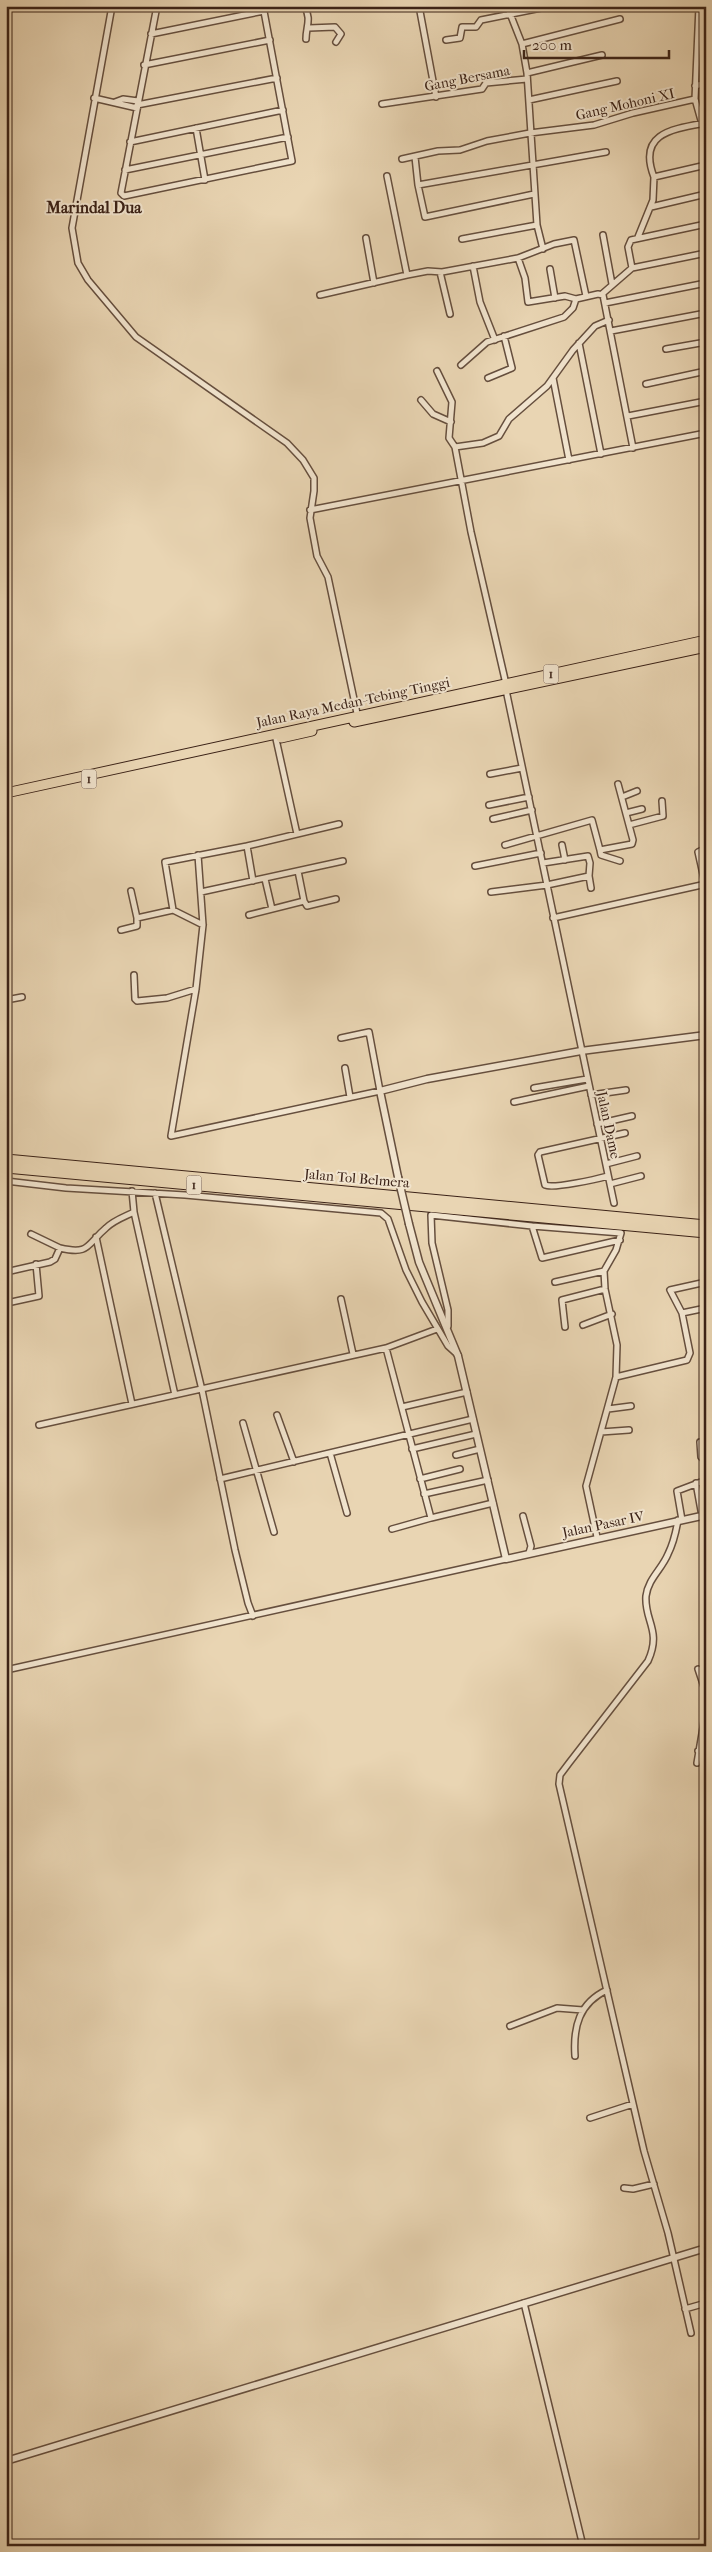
<svg xmlns="http://www.w3.org/2000/svg" width="712" height="2552" viewBox="0 0 712 2552" font-family="'IM FELL French Canon',serif">
<style>
.lines{fill:none;stroke-linecap:round;stroke-linejoin:round}
.minor-casing{stroke:#664f3e;stroke-width:8}
.tertiary-casing{stroke:#664f3e;stroke-width:9}
.trunk-casing{stroke:#3b2217;stroke-width:11}
.motorway-casing{stroke:#3b2217;stroke-width:11}
.minor{stroke:#f1e4ce;stroke-width:5}
.tertiary{stroke:#f1e4ce;stroke-width:6}
.trunk{stroke:#e9d5b3;stroke-width:9}
.motorway{stroke:#e9d5b3;stroke-width:9}
.tertiary-bridge-casing{stroke:#664f3e;stroke-width:9;stroke-linecap:butt}
.tertiary-bridge{stroke:#f1e4ce;stroke-width:6}
.labels{text-anchor:middle;stroke-width:4;stroke-linejoin:round;paint-order:stroke}
.shield{fill:#f1e4ce;stroke:#725c4e;stroke-width:1}
.shield-label{font-size:12px;font-weight:bold;fill:#3b2217}
.street-label{font-size:14px;fill:#3b2217;stroke:#f1e4ce}
.quarter-label{font-size:16px;font-weight:bold;fill:#3b2217;stroke:#f1e4ce}
</style>
<rect width="100%" height="100%" fill="#e9d5b3"/>
<filter id="stains"><feTurbulence type="fractalNoise" baseFrequency=".004" numOctaves="4"/><feColorMatrix values="0 0 0 0 .2 0 0 0 0 .09 0 0 0 0 .02 0 0 0 .5 -.17"/></filter>
<radialGradient id="worn" r=".72"><stop offset=".6" stop-color="#630" stop-opacity="0"/><stop offset="1" stop-color="#630" stop-opacity=".3"/></radialGradient>
<g class="lines">
<g class="minor-casing">
<path id="minor" d="M112,6l-40,222 6,35 10,17 48,57 151,106 16,17 11,18v13l-4,27 7,38 11,21 30,141
M157,6l-36,187 3,3 168,-35 -29,-155
M304,6c8,13 2,20 2,33
M419,6l17,91
M507,6l15,38 5,29 10,152 6,24
M699,6l-4,93 7,25
M309,28l26,-1 6,7 -5,8
M151,34l113,-23
M446,40l14,-2 2,-11h14l5,-7 70,-14
M522,44l98,-25
M144,65l126,-25
M527,73l75,-18
M695,86l11,-3
M94,98l43,10
M529,100l88,-19
M115,102l8,-3 15,2
M382,104l100,-15 4,-6 41,-4
M137,105l140,-27
M196,128l9,52
M130,142l153,-32
M415,157l3,28 7,32 109,-23
M402,159l36,-8 22,-1 27,-9 43,-8 64,-8 39,-12 62,-14
M125,170l163,-33
M387,176l20,99
M654,177c-17,-44 18,-48 52,-54
M418,185l188,-33
M651,207l55,-13
M603,235l9,49
M638,237l15,-37 1,-23 52,-12
M366,238l8,45
M462,239l75,-14
M518,258l7,20 3,24 37,-6 11,3 22,-5 5,1 30,153
M473,266l7,36 15,38
M632,268l-4,-21 3,-7 75,-16
M550,269l5,29
M440,272l10,42
M602,294l30,-26 74,-15
M320,295l87,-20 21,-4 14,1 76,-14 36,-14 20,-4 12,56
M605,303l101,-20
M611,331l95,-18
M579,343l22,111
M666,349l40,-7
M461,365l26,-23 77,-25 9,-9 3,-9
M437,371l15,31 -3,36 6,9
M488,378l24,-10 -8,-32
M553,378l16,82
M646,384l60,-13
M421,400l12,14 18,8
M628,416l78,-15
M310,510l396,-77
M506,684l-35,-152 -16,-85 28,-4 16,-7 10,-17 38,-33 26,-36 22,-24 14,-6
M506,690l108,513
M276,739l21,95
M490,774l32,-6
M622,797l15,-6
M489,805l40,-8
M626,813l16,-4
M493,819l39,-9
M629,825l34,-9 -1,-15
M505,845l87,-25 8,30 32,-6 1,-4 -15,-56
M562,845l3,15
M706,848l-8,4 8,36
M600,850l1,5 19,6
M198,855l5,70 -7,64 -25,147 209,-45 -11,-59 -28,6
M475,866l66,-13
M298,871l6,30 3,5 29,-7
M589,876l2,12
M265,879l7,30
M253,881l-6,-35 92,-22
M131,891l6,27
M201,892l142,-31
M491,892l56,-7 42,-9 1,-13 -2,-7 -45,7
M249,915l55,-14
M553,918l153,-34
M203,925l-30,-15 -8,-48 82,-16
M121,930l16,-4v-8l36,-8
M134,975l1,24 2,2 30,-3 29,-9
M6,1000l16,-3
M345,1068l5,29
M534,1088l53,-9
M591,1095l35,-5
M514,1102l75,-16
M597,1124l35,-8
M606,1164l31,-8
M608,1176c-11,3 -55,13 -63,9l-7,-30 2,-3 85,-19
M6,1181l60,7 119,7 196,18 7,6 18,51 16,32 26,44 10,9
M610,1184l31,-8
M132,1191l2,21 41,183
M155,1193l47,197 33,160 13,53 5,13
M532,1226l10,32 78,-18
M31,1234l29,14
M96,1237l36,167
M6,1272l44,-10 5,-3 5,-11c30,7 26,-3 46,-20 8,-8 18,-11 28,-16
M555,1282l49,-11
M341,1299l12,55
M7,1303l32,-7 -3,-32
M682,1313l-12,-23 36,-8
M583,1325l29,-11
M448,1326v-16l-16,-67 -1,-28 101,11 89,7 -5,17 -12,21 1,18 12,56 -1,32
M565,1327l-3,-27 43,-11
M386,1348l45,170 62,-15
M402,1407l65,-15
M608,1409l23,-3
M277,1415l17,47
M243,1423l31,109
M39,1425l347,-77 51,-19
M601,1432l28,-2
M700,1442l1,15 5,5
M412,1449l64,-15
M330,1453l17,60
M456,1455l24,-6
M220,1479l253,-60
M420,1479l40,-10
M696,1483l6,33
M424,1494l64,-14
M523,1516l8,30 -2,7
M678,1520c-2,12 -5,24 -10,34 -6,15 -20,25 -22,42 -2,25 16,34 2,65l-79,102 -9,12 -1,9 85,367 24,82 23,100
M682,1520l-5,-29 29,-11
M392,1529l39,-11
M597,1537l-11,-51 30,-109 71,-17 3,-7 -8,-40 24,-5
M698,1669l8,24
M6,1670l500,-111
M698,1751l8,-1
M697,1763l9,-53
M510,2026l47,-18 26,2
M575,2056c-2,-29 4,-53 32,-66
M590,2118l43,-14
M624,2188l9,1 21,-5
M524,2303l59,243
M685,2309l21,-6"/>
</g>
<g class="tertiary-casing">
<path id="tertiary" d="M398,1177l-18,-86 47,-12 154,-28 125,-16
M409,1224l10,38 39,94 48,203 200,-44
M6,2461l700,-213"/>
</g>
<g class="trunk-casing">
<path id="trunk" d="M354,722l352,-75
M281,738l31,-7
M6,793l700,-153"/>
</g>
<g class="motorway-casing">
<path id="motorway" d="M6,1159l700,66
M6,1168l700,65"/>
</g>
<use href="#minor" class="minor"/>
<use href="#tertiary" class="tertiary"/>
<use href="#trunk" class="trunk"/>
<use href="#motorway" class="motorway"/>
<g class="tertiary-bridge-casing">
<path id="tertiary-bridge" d="M398,1177l11,47"/>
</g>
<use href="#tertiary-bridge" class="tertiary-bridge"/>
</g>
<g class="labels">
<g class="shield">
<rect x="543.5" y="664.5" width="15" height="19" rx="4"/>
<rect x="81.5" y="769.5" width="15" height="19" rx="4"/>
<rect x="186.5" y="1175.5" width="15" height="19" rx="4"/>
</g>
<g class="shield-label">
<text x="551" y="678">1</text>
<text x="89" y="783">1</text>
<text x="194" y="1189">1</text>
</g>
<g class="street-label">
<text transform="translate(467 78) rotate(-11)" y="5">Gang Bersama</text>
<text transform="translate(625 104) rotate(-13)" y="5">Gang Mohoni XI</text>
<text transform="translate(353 702) rotate(-12)" y="5">Jalan Raya Medan-Tebing Tinggi</text>
<text transform="translate(609 1125) rotate(78)" y="5">Jalan Dame</text>
<text transform="translate(357 1178) rotate(5)" y="5">Jalan Tol Belmera</text>
<text transform="translate(603 1524) rotate(-12)" y="5">Jalan Pasar IV</text>
</g>
<g class="quarter-label">
<text x="94" y="213">Marindal Dua</text>
</g>
</g>
<rect width="712" height="2552" fill="none" stroke="#e9d5b3" stroke-width="25"/>
<rect x="8" y="8" width="697" height="2537" fill="none" stroke="#3b2217" stroke-width="2.5"/>
<rect x="12" y="12" width="687" height="2527" fill="none" stroke="#3b2217"/>
<path d="M524 50v8h145v-8" fill="none" stroke="#3b2217" stroke-width="2.5"/>
<text x="532" y="50" font-size="15" fill="#3b2217" stroke="#f1e4ce" stroke-width="4" paint-order="stroke">200 m</text>
<rect width="100%" height="100%" filter="url(#stains)"/>
<rect width="100%" height="100%" fill="url(#worn)"/>
</svg>
